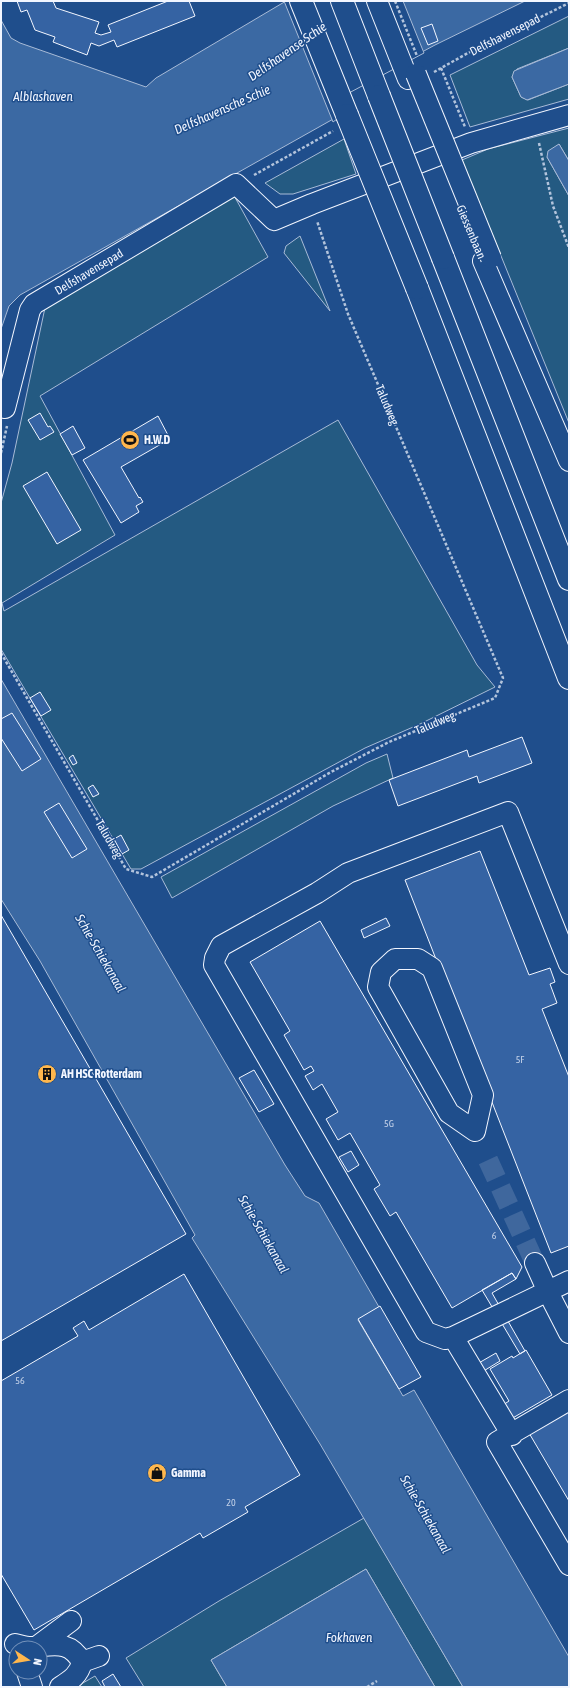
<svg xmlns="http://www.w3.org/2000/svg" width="570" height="1688" viewBox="0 0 570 1688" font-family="'Asap Condensed',sans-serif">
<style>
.green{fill:#245a82;stroke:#a8bbd7}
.water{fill:#3b69a3;stroke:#a8bbd7}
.pier{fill:#1f4e8c;stroke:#a8bbd7}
.building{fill:#3563a3;stroke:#f2f6ff}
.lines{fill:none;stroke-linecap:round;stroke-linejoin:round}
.minor-tunnel{stroke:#3f679d;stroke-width:20;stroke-dasharray:20 10;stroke-linecap:butt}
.minor-casing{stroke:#f2f6ff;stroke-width:22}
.highway-casing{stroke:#f2f6ff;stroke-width:24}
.path{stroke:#b3c4dc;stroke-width:2.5;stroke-dasharray:3 2;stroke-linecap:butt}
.minor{stroke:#1f4e8c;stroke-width:20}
.highway{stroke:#1f4e8c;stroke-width:22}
.minor-bridge-casing{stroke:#f2f6ff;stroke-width:22;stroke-linecap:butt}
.highway-bridge-casing{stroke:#f2f6ff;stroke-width:24;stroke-linecap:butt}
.path-bridge{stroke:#b3c4dc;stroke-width:2.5;stroke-dasharray:3 2;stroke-linecap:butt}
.minor-bridge{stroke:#1f4e8c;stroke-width:20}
.highway-bridge{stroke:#1f4e8c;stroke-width:22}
.labels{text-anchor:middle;stroke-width:3;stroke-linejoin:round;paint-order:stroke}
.number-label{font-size:10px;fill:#c3d1e8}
.street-label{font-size:12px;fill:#f2f6ff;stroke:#1f4e8c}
.poi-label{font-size:12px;font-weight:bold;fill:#f2f6ff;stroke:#1f4e8c;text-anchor:start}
.water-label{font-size:13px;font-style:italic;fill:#f2f6ff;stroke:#1f4e8c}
</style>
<rect width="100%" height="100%" fill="#1f4e8c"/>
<path class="green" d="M569,16v32l-52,21 -5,8 9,20 7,3 41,-16v15l-99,28 -20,-52z
M569,128v33l-10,-17 -12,13 22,39v227l-107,-263 26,-11z
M344,139l12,35 -63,20h-13l-15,-11z
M232,192l36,65 -228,139 75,139 -113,68 2,8 334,-191 139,245 18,22 -75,37 -55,24 -224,121h-10l-130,-220v-146l11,-40 34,-160z
M300,236l30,75 -46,-58 2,-7z
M387,754l6,24 -60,28 -161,92 -11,-21 205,-114z
M364,1518l99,169h-28l-69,-118 -155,91 16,27h-83l-18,-29 93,-57z
M95,1676l7,11h-26z"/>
<path class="water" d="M286,1h239l-90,44 -89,48 -11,25 -315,177 -11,11 -8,23v-309l10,18 9,5 126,44 10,-9z
M569,48v36l-42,16 -6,-3 -9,-20 2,-6z
M559,144l10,17v35l-22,-39 1,-6z
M1,679l284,486 20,31 14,7 60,104 -21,13 45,76 11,-6 155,267v30h-106l-143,-243 -128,-206 3,-3 -155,-274 -39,-62z
M366,1569l69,118h-208l-16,-27z"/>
<path class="pier" d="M284,1h119l21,52 -77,41 -10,25 -4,3z"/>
<path class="building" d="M17,1h36l3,7 43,14 -4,11 6,2 10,-3 -3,-7 60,-24h21l6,15 -78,31 -3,-7 -15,6 -8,-3 -4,12 -34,-13 2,-5 -20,-7 -8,-20 -6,2z
M432,24l6,17 -10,4 -7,-17z
M40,413l8,14 2,-1 4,6 -14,8 -12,-20z
M158,416l12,23 -49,28 18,31 1,-1 3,5 -7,4 3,6 -18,11 -38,-63z
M73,426l12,22 -13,7 -12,-21z
M47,472l34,58 -24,14 -34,-58z
M40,692l11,18 -10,6 -11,-18z
M12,713l29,46 -19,12 -21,-33v-19z
M522,737l10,26 -53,20 -2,-7 -79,30 -9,-26 78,-30 2,7z
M73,755l4,8 -4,2 -4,-7z
M93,785l6,9 -6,3 -5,-9z
M59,803l28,46 -15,9 -28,-46z
M121,835l8,15 -7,4 -8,-15z
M480,851l49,124 21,-7 5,14 -5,2 7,19 -15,6 27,68v169l-18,7 -146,-373z
M1,915l185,319 -185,107z
M386,918l4,8 -26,12 -3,-8z
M320,921l202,346 -6,12 -4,-6 -60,35 -56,-96 -6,4 -16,-27 6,-4 -30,-52 -12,7 -12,-21 12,-7 -16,-28 -9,6 -8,-14 9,-5 -3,-5 -7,4 -20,-35 6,-4 -40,-69z
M254,1070l20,34 -15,8 -20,-34z
M351,1151l8,14 -11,7 -9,-15z
M512,1273l4,6 -24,14 33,58 -5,3 -38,-64z
M184,1274l116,201 -55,32 3,5 -45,26 -3,-5 -166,97 -33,-56v-193l77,-45 -5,-8 11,-7 5,9z
M380,1306l41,71 -22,12 -41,-70z
M526,1350l26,45 -41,24 -8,-14 6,-4 -19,-32 22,-13 1,2z
M496,1353l4,8 -18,11 -5,-8z
M568,1410l1,2v89l-40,-68z
M113,1674l8,13h-16l-3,-6z"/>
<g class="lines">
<path class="minor-tunnel" d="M488,1160l47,103"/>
<g class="minor-casing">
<path id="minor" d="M377,1l31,78
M483,261l86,200
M5,408l25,-98 4,-6 202,-120 38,36 38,-16 159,-61 98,-28
M395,959h23l14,9 51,127 -8,36 -26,-18 -71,-126 3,-15z
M569,964l-61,-152 -160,61 -31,20 -96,53 -6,12 -1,7 212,367 19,7 8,-2 116,-56
M535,1263l13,29 21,41
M453,1337l59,98
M569,1400l-72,42 72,123
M15,1644c5,1 11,3 16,3 22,-1 38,-8 51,15
M36,1647l35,-26
M27,1672l5,15
M60,1687c11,-7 19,-12 22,-25l17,-6"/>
</g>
<g class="highway-casing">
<path id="highway" d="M301,1l46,114
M342,1l37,95
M443,258l126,321
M417,288l152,390"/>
</g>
<path class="path" d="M441,68l24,59
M434,72l34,-19 101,-50
M539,143l14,63 16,42
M254,175l79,-44
M1,453l6,-27
M1,653l125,216 26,8 179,-105 58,-30 106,-44 8,-20 -155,-364 -31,-93
M367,1687l10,-6"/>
<use href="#minor" class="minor"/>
<use href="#highway" class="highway"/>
<g class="minor-bridge-casing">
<path id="minor-bridge" d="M416,74l75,184"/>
</g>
<g class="highway-bridge-casing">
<path id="highway-bridge" d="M379,96l64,162
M347,115l70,173"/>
</g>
<path class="path-bridge" d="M395,1l22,55"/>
<use href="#minor-bridge" class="minor-bridge"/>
<use href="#highway-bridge" class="highway-bridge"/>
</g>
<defs>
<g id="stadium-disc" transform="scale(1)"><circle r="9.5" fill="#ffb74d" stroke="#1f4e8c"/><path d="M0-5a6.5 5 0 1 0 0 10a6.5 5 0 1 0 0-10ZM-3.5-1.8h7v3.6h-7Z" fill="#111"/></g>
<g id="building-disc" transform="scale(1)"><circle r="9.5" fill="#ffb74d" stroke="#1f4e8c"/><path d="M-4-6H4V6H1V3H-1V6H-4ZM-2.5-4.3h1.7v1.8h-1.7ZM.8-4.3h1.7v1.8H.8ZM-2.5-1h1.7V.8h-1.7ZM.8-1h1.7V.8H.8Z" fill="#111"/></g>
<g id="shop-disc" transform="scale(1)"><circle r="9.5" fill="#ffb74d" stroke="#1f4e8c"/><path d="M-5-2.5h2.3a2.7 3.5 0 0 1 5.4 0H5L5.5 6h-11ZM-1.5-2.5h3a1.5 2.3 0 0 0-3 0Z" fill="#111"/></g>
</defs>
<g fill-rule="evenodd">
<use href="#stadium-disc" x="130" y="440"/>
<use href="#building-disc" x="47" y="1074"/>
<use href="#shop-disc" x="157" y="1473"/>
</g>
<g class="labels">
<g class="number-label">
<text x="520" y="1063">5F</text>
<text x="389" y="1127">5G</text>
<text x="494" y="1239">6</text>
<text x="20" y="1384">56</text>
<text x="231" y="1506">20</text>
</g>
<g class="street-label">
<text transform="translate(505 35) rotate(-27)" y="4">Delfshavensepad</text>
<text transform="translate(471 232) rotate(67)" y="4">Giessenbaan</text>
<text transform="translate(89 272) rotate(-31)" y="4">Delfshavensepad</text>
<text transform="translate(387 405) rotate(67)" y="4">Taludweg</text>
<text transform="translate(435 723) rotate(-23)" y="4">Taludweg</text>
<text transform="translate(109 839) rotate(60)" y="4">Taludweg</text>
</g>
<g class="poi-label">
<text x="144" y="444">H.W.D</text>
<text x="61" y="1078">AH HSC Rotterdam</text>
<text x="171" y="1477">Gamma</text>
</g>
<g class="water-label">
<text transform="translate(287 51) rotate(-35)" y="5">Delfshavense Schie</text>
<text x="43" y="101">Alblashaven</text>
<text transform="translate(222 109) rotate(-24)" y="5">Delfshavensche Schie</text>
<text transform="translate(101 953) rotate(60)" y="5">Schie-Schiekanaal</text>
<text transform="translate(264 1234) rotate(60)" y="5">Schie-Schiekanaal</text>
<text transform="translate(426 1514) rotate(60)" y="5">Schie-Schiekanaal</text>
<text x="349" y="1642">Fokhaven</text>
</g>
</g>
<rect width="570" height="1688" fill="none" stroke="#f2f6ff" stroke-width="4"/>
<g transform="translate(28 1660) rotate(102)"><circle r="19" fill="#1f4e8c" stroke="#7391ba"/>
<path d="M0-3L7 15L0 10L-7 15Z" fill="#ffb74d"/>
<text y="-6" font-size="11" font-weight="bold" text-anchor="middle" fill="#f2f6ff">N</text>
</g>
</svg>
